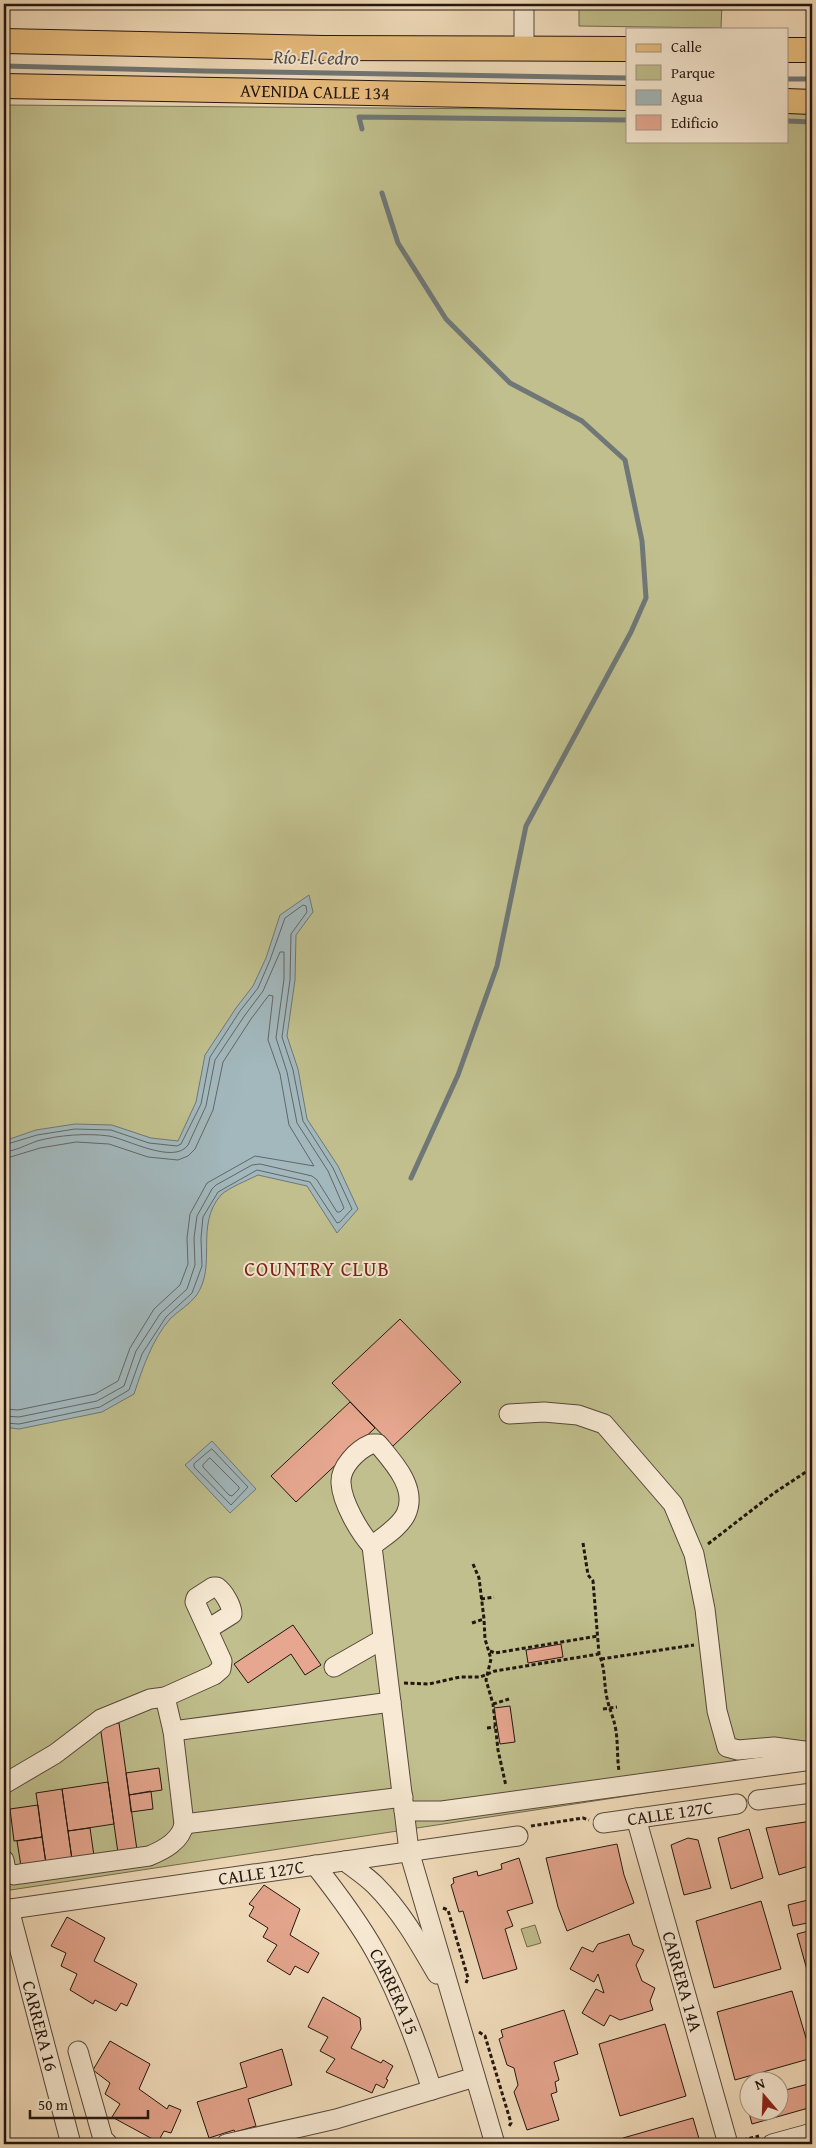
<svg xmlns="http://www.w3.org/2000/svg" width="816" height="2148" viewBox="0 0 816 2148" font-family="'Gentium Book Plus',serif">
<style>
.green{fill:#c0bf8d;stroke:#716a4e}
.water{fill:#a2b8bd;stroke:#6f7777}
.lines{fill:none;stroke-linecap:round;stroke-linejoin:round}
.shore{stroke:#626766;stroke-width:1}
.stream{stroke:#6f7777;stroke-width:5}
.building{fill:#e6a68f;stroke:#22160f}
.minor-casing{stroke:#56483a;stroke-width:21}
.major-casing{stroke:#22160f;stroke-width:26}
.path{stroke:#22160f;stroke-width:3;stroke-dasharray:4 2.5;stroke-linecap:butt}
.minor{stroke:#f7e9d3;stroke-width:19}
.major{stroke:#e9be7e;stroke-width:24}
.labels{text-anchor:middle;stroke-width:4;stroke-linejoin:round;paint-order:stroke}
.street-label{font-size:18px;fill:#22160f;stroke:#f7e9d3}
.water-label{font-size:19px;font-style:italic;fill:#4f4f4c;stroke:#f7e9d3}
.quarter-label{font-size:20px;letter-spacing:1px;fill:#7a1f14;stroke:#f7e9d3}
</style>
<rect width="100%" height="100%" fill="#f2ddbc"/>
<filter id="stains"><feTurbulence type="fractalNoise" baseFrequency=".004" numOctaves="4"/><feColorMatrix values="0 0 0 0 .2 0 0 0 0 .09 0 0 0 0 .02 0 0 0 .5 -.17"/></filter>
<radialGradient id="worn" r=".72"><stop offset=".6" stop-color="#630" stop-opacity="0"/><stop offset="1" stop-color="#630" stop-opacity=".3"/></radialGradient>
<path class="green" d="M579,4h143l-1,24 -142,-2z
M4,105l623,5v31h160v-28h25v1656l-100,14 -708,108z
M535,1925l6,18 -14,4 -6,-18z"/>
<path class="water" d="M309,895l4,17 -17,23 -1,45 -8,56 11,33 9,50 31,47 20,43 -21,24 -30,-47 -49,-11c-10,5 -30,13 -37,20 -27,31 -3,70 -25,101 -7,9 -18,15 -26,23 -18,21 -27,48 -36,75l-32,18 -83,17 -15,-2v-286l32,-11 39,-6 37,1 39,13 27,3 18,-39 9,-47 31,-47 17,-22 13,-28 14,-43z
M212,1441l44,48 -26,24 -45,-48z"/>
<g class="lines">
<path class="shore" d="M4,1145l33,-10 38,-6 36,1 38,13 28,3 4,-2 20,-40 9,-47 30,-46 18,-23 12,-28 15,-42 18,-13 3,1 1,6 -16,22 -1,46 -8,57 11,33 10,51 30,47 19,41 -12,13 -3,1 -27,-41 -53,-12 -39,22 -15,25 -2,21 1,28 -10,27 -26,24 -24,37 -13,36 -29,17 -81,17 -15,-1
M4,1152c11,-1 22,-7 33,-11 22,-6 49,-8 72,-5 18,3 65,29 79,9l18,-39 9,-46 30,-45 18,-24 17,-39h4v27l-8,59 11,34 10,51 31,48 16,37 -4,4h-3l-20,-32 -5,-4 -52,-12 -8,1 -36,20 -4,4 -15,27 -3,22 1,27 -8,24 -27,25 -24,37 -12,35 -27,15 -78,16 -15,-1
M4,1159l36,-11 36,-6 33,2 39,13 30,3 10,-4 7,-7 18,-39 10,-48 28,-43 18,-24 4,1 -5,44 12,34 9,51 25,41 -59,-10 -48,27 -17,31 -3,24 1,26 -8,21 -26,24 -24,39 -12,33 -23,13 -77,16 -14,-1
M212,1449l36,38 -17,18 -37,-38v-3z
M210,1458l29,29v2l-7,7 -3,-1 -26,-28v-2z"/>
<path class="stream" d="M4,66l200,5 423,7
M787,79h25
M787,121l25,1
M362,129l-3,-12 268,3
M382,193l16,50 48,76 64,64 72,38 43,39 17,81 4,57 -15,34 -105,194 -29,140 -39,109 -47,103"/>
</g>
<path class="building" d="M400,1319l61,63 -68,64 -61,-63z
M350,1402l25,26 -79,74 -25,-26z
M293,1625l28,40 -16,10 -14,-21 -43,29 -14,-19z
M561,1644l2,13 -35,6 -2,-13z
M510,1706l5,36 -15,2 -6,-36z
M119,1723l18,127 -19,3 -18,-128z
M159,1768l3,22 -33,5 -3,-22z
M108,1782l6,42 -46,7 -6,-42z
M62,1789l10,71 -26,4 -10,-71z
M151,1791l2,18 -22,3 -2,-17z
M38,1805l4,32 -28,4 -4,-32z
M812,1821v44l-33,10 -13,-47z
M90,1828l4,28 -22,3 -4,-28z
M749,1829l14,49 -32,11 -13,-51z
M42,1837l4,26 -25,3 -4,-25z
M688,1838l10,2 13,48 -27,7 -13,-50z
M617,1844l7,31 10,28 -67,28 -9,-24 -12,-49z
M519,1858l14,45 -26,8 6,15 -8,3 12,40 -34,10 -20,-68 -4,1 -8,-27 3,-2 -1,-5 24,-7 1,5 24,-7 -1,-5z
M264,1885l36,24 -10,26 29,18 -11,20 -13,-7 -5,9 -23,-14 10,-16 -14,-8 5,-9 -19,-12 5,-9 -5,-3z
M812,1899v23l-19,4 -5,-21z
M761,1901l20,68 -67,19 -18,-67z
M67,1917l38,21 -11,23 43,23 -10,22 -6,-3 -5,8 -21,-11 -2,4 -23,-14 7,-16 -16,-8 5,-13 -15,-7z
M812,1930v58l-15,-54z
M629,1934l4,11 11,5 -8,15 6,16 13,7 -5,13 3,9 -33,10 -10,-5 -6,11 -22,-13 14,-24 8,4 -6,-19 -4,8 -24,-13 12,-22 11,5 5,-8z
M792,1991l20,67 -77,22 -18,-68z
M323,1997l37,21 1,11 -10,19 30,15 2,-3 10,6 -7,13 2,1 -4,8 -8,-4 -4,9 -46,-21 9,-13 -15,-8 8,-14 -20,-10z
M564,2010l14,44 -24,8 5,18 -4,2 2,10 -6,2 8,26 -32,10 -13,-38 4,-7 -4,-17 -7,-3 -8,-26 4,-2 -2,-7z
M665,2024l21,72 -66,20 -21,-72z
M110,2041l40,23 -11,25 28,20 2,-4 12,5 -10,23 -7,-2 -6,11 -46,-25 8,-13 -15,-10 5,-11 -17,-13z
M282,2049l10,36 -44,14 8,27 -21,6 -1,-2 -25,8 -12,-36 50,-15 -7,-24z
M812,2083v24l-60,17 -6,-23 2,-1v10h30v-18z
M693,2118l7,24 -8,2h-67l-2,-6z"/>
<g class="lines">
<g class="minor-casing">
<g id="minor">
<path d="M524,49v-45"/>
<path d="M509,1414l35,-2 34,3 26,9 69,80 21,50 11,55 12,102 10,36 11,3 36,-3 38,5"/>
<path d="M371,1444h7c15,18 40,44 28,70 -6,13 -23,23 -34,32 -13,-14 -30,-44 -31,-63 -1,-16 16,-33 30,-39z"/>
<path d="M372,1546l37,305 86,293"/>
<path d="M334,1667l49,-28"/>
<path d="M173,1731l218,-29"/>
<path d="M4,1784l51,-30 46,-35 49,-20 15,-2 49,-22 7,-6 1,-8 -27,-59 1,-4 17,-11h4c7,5 15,19 15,27l-24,15"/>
<path d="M758,1800l54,-7"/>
<path d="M404,1811h38l370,-51"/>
<path id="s1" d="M636,1818l92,326"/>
<path id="s2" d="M603,1823l134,-19"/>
<path d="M184,1824l219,-27"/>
<path d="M4,1860l2,11 8,4 6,-1 129,-18c15,-6 32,-15 35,-32l-11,-93 -8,-34"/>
<path d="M345,1861c10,8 21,15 30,24 26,26 44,58 62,89"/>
<path id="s3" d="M315,1865c22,28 44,57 61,88 24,43 41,90 56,137"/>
<path id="s4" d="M9,1909l62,235"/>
<path id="s5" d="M4,1910l514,-74"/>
<path d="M78,2051l25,88 5,5"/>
<path d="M226,2144l110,-25 139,-42"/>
<path d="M772,2144l40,-11"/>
</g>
</g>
<g class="major-casing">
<g id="major">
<path d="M4,41l320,7 303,1"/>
<path d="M787,50h25"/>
<path id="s6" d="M4,86l623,12"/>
<path d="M787,101l25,1"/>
</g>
</g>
<path class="path" d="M583,1543l5,32 5,6 6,73c6,14 5,26 7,39 2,14 8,24 10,38 2,13 1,27 3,40
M708,1544l66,-51 38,-25
M473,1564l6,14 5,41 1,20 6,20 -5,21 7,24 5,46 8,36
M481,1599l13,-2
M472,1623l12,-4
M490,1651l5,2 103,-17
M601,1659l93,-14
M404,1683l25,1 31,-7h20l15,-6 104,-17
M493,1704l16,-5
M603,1709l14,-2
M487,1728l8,-1
M531,1826l52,-8 6,2
M443,1908l5,2 20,68 -2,5
M479,2032l6,4 26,87 -3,5
M743,2140l16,-4"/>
<use href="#minor" class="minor"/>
<use href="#major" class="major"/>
</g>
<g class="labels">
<g class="street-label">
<text dy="6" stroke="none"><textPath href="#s6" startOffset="311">AVENIDA CALLE 134</textPath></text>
<text dy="6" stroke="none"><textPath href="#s2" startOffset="68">CALLE 127C</textPath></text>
<text dy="6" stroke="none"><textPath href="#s5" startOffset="260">CALLE 127C</textPath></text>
<text dy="6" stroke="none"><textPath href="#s1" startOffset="170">CARRERA 14A</textPath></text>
<text dy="6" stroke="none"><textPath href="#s3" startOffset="150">CARRERA 15</textPath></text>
<text dy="6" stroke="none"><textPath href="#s4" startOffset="121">CARRERA 16</textPath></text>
</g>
<g class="water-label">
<text transform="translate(316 57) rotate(1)" y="7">Río El Cedro</text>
</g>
<g class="quarter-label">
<text x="317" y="1276">COUNTRY CLUB</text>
</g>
</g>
<rect width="816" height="2148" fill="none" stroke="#f2ddbc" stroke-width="20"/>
<rect x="5" y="5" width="806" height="2138" fill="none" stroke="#22160f" stroke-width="2.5"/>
<rect x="10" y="10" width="796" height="2128" fill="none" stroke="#22160f"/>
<rect x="626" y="28" width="162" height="115" fill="#f7e9d3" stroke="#a29585"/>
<rect x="636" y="44" width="25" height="8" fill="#e9be7e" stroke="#a29585"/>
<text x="671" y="52" font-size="15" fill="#22160f">Calle</text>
<rect x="636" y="65" width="25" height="15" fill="#c0bf8d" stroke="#a29585"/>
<text x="671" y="78" font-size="15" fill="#22160f">Parque</text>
<rect x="636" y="90" width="25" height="15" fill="#a2b8bd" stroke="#a29585"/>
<text x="671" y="102" font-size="15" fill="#22160f">Agua</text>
<rect x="636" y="115" width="25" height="15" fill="#e6a68f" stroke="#a29585"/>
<text x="671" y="128" font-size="15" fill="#22160f">Edificio</text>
<g transform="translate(764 2096) rotate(341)"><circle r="24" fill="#f7e9d3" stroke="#a29585"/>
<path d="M0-4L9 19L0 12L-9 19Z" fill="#8f2418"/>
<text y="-8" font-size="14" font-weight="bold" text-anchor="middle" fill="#22160f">N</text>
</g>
<path d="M30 2110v8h118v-8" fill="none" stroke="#22160f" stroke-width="2.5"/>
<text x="38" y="2110" font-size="15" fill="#22160f" stroke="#f7e9d3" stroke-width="4" paint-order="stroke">50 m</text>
<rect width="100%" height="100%" filter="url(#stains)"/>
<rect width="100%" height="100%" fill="url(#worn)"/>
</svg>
